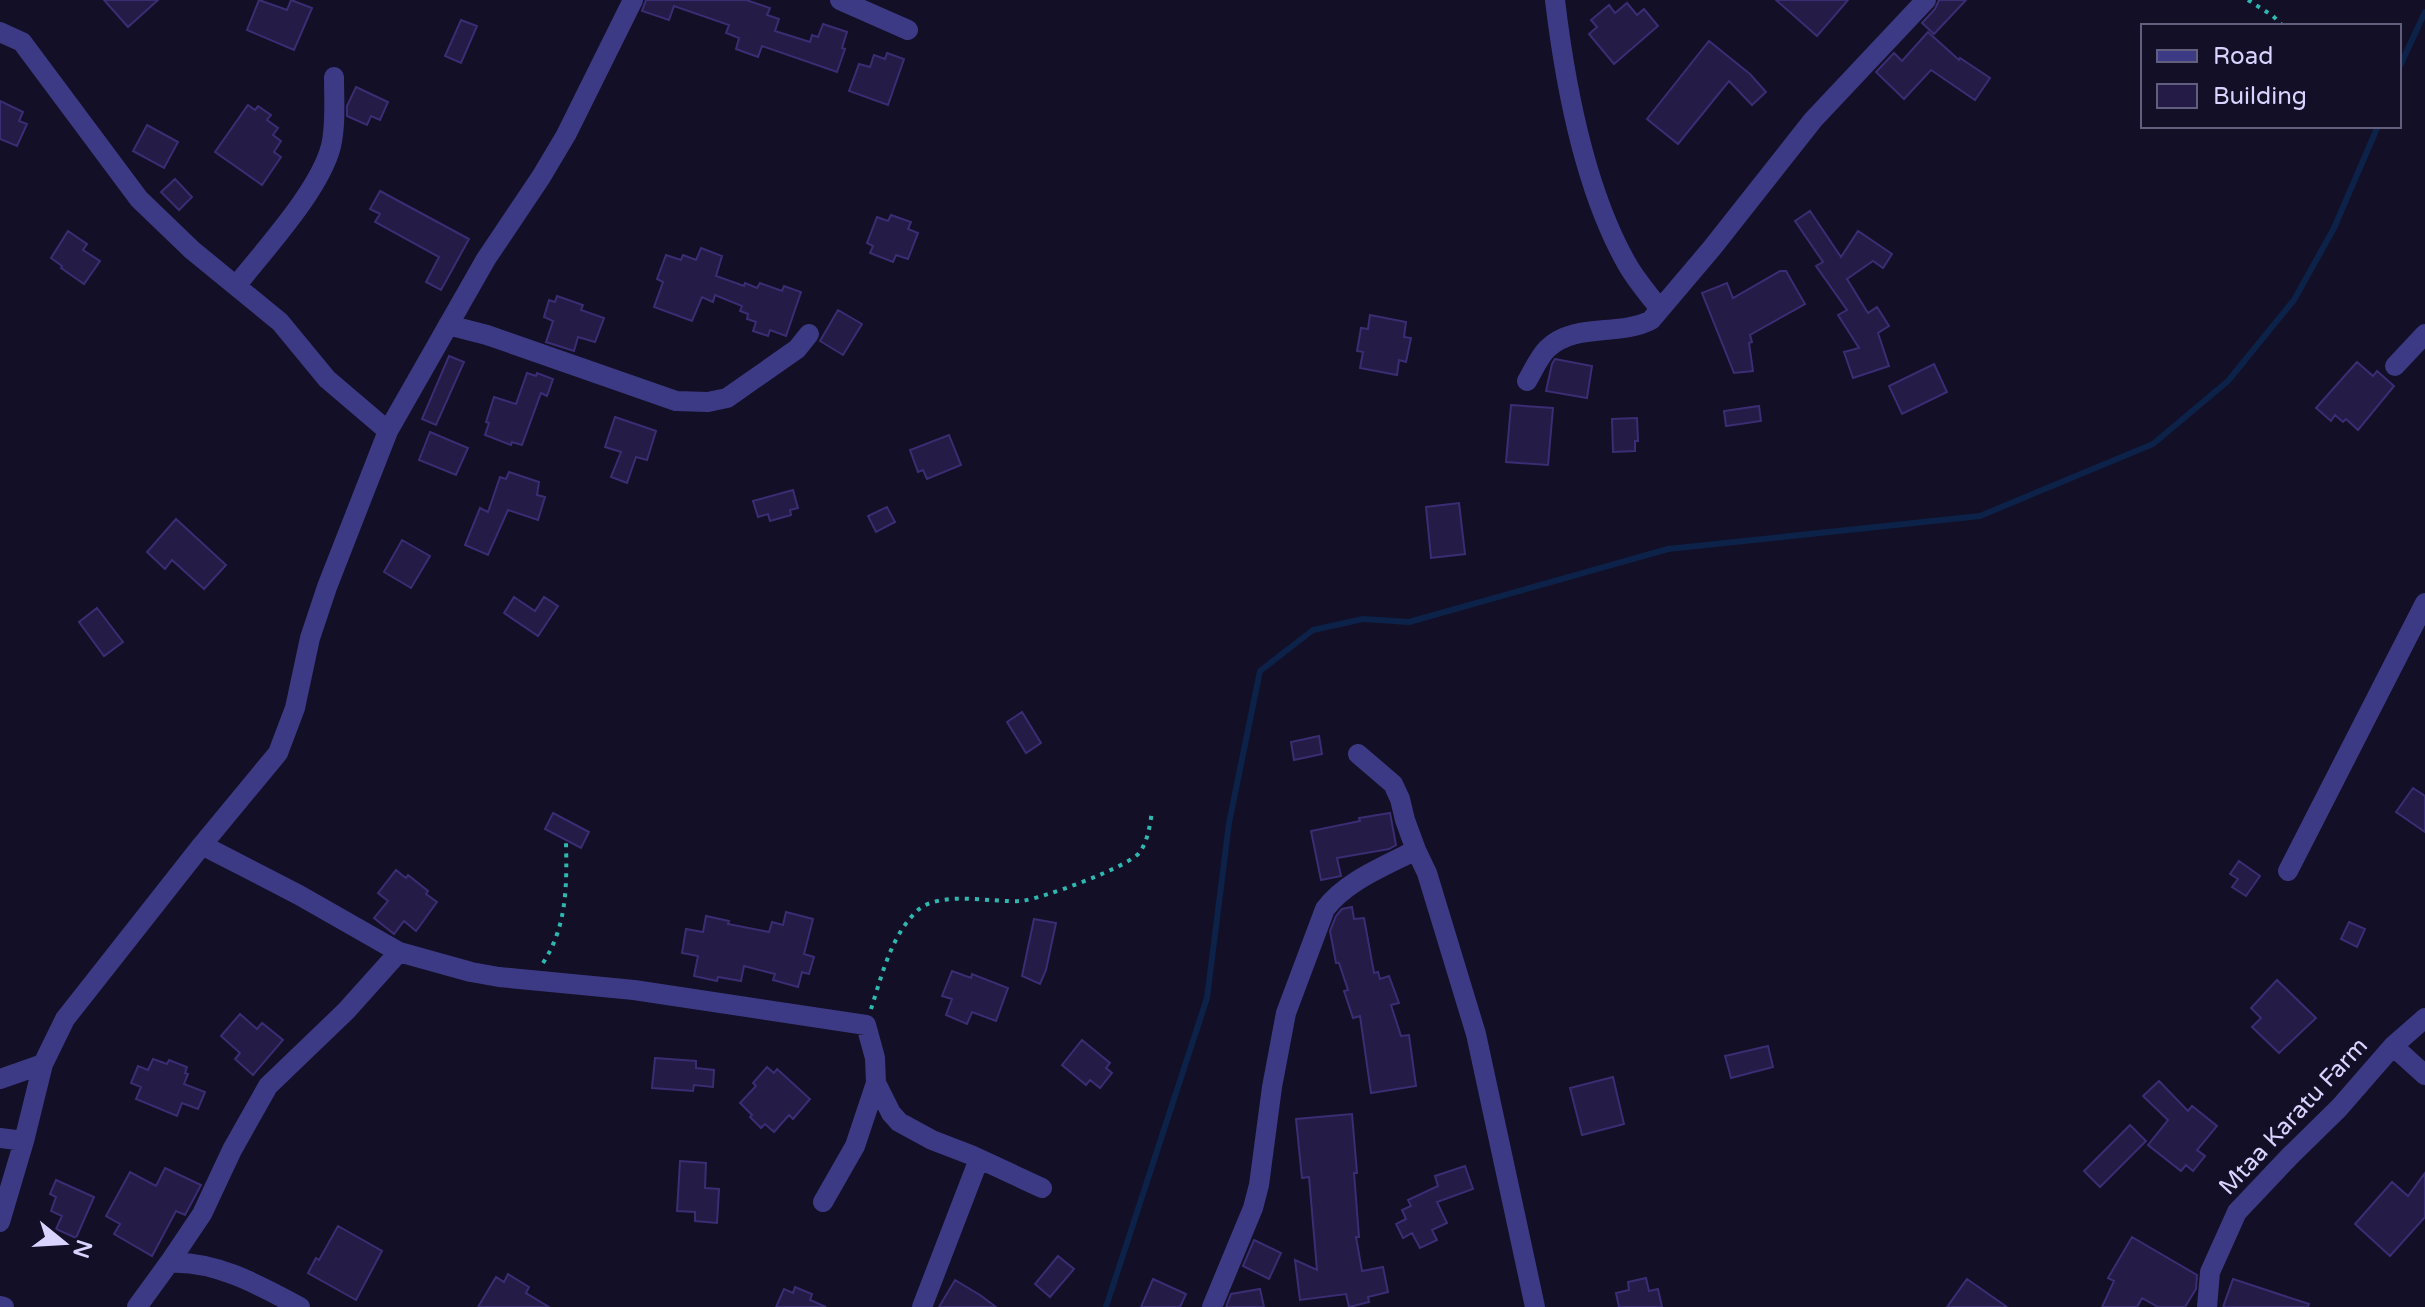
<svg xmlns="http://www.w3.org/2000/svg" width="2425" height="1307" viewBox="0 0 2425 1307" font-family="'Varela Round',sans-serif">
<style>
.lines{fill:none;stroke-linecap:round;stroke-linejoin:round}
.stream{stroke:#0c2248;stroke-width:6}
.building{fill:#241b47;stroke:#3b2d73;stroke-width:2}
.path{stroke:#2fb8b0;stroke-width:4;stroke-dasharray:4 6;stroke-linecap:butt}
.street{stroke:#3d3a85;stroke-width:20}
.labels{text-anchor:middle;stroke-width:7;stroke-linejoin:round;paint-order:stroke}
.street-label{font-size:24px;fill:#d9d4ff;stroke:#130f26}
</style>
<rect width="100%" height="100%" fill="#130f26"/>
<g class="lines">
<path class="stream" d="M2399,68l26,-56
M1106,1307l101,-309 22,-175 31,-152 53,-41 50,-11 46,3 259,-73 312,-33 173,-72 75,-63 66,-81 40,-72 44,-102"/>
</g>
<path class="building" d="M104,0h54l-30,27z
M259,0l28,10 4,-10 21,8 -18,42 -47,-20z
M646,0h100l24,8 -3,7 12,4 -4,12 35,11 2,-7 6,2 5,-13 24,8 -5,16 3,1 -8,23 -75,-26 -4,11 -22,-8 3,-11 -13,-5 3,-8 -55,-19 -5,14 -27,-9z
M1776,0h72l-31,36z
M1939,0h27l-32,34 -12,-11 13,-14z
M1627,3l10,12 7,-6 14,17 -44,38 -25,-30 8,-7 -6,-7 18,-15 6,8z
M461,20l16,6 -16,37 -16,-7z
M1928,32l31,28 1,-2 30,20 -15,22 -44,-30 -27,29 -28,-27 18,-19 8,8z
M1709,41l41,33 16,18 -14,13 -23,-24 -51,63 -31,-25z
M887,53l17,6 -16,46 -39,-14 10,-27 11,3 4,-12 11,4z
M356,87l32,15 -8,18 -9,-4 -4,9 -20,-9v-10z
M0,101l23,11 -4,9 8,3 -10,22 -17,-7z
M248,105l7,5 3,-4 13,9 -4,5 11,8 -5,7 8,6 -7,11 7,5 -19,28 -47,-33z
M147,125l31,17 -14,26 -31,-17z
M175,179l17,18 -13,13 -18,-18z
M380,191l89,48 -28,51 -15,-8 13,-25 -64,-35 5,-8 -10,-5z
M1810,211l31,46 17,-26 34,23 -9,14 -10,-7 -26,18 21,34 9,-6 12,19 -11,7 11,33 -36,12 -9,-26 15,-4 -21,-33 9,-5 -31,-44 7,-4 -28,-41z
M891,215l20,7 -3,7 10,4 -10,26 -12,-4 -3,7 -23,-9 3,-7 -6,-3 10,-26 11,4z
M68,231l19,13 -4,6 17,11 -16,23 -23,-16 1,-2 -11,-8z
M701,248l21,8 -6,20 28,10 1,-3 12,5 3,-5 22,8 2,-5 17,6 -15,44 -16,-6 -2,6 -15,-5 3,-9 -9,-3 1,-5 -8,-3 2,-5 -27,-11 -2,7 -11,-5 -10,24 -38,-14 9,-25 -6,-3 9,-24 15,5 2,-5 13,5z
M1780,271h6l19,33 -55,31 2,7 -3,1 4,28 -19,2 -32,-80 25,-10 6,15z
M557,296l26,9 -2,5 23,8 -9,24 -17,-5 -4,14 -28,-9 7,-21 -9,-4 5,-17 6,2z
M838,310l24,14 -19,31 -23,-14z
M1370,315l36,7 -2,15 7,1 -5,24 -7,-2 -2,15 -37,-7 3,-16 -6,-1 4,-23 7,1z
M449,356l15,6 -28,63 -14,-6z
M1555,359l37,7 -5,32 -41,-7 6,-27z
M2357,362l16,14 4,-5 17,15 -36,44 -12,-11 -3,3 -8,-7 -4,6 -15,-13z
M1934,364l13,28 -45,22 -13,-28z
M527,373l9,3 1,-3 16,6 -6,17 -6,-3 -19,52 -10,-3 -1,3 -26,-10 4,-12 -3,-1 8,-25 22,7z
M1511,405l42,3 -5,57 -42,-3z
M1759,406l2,15 -35,5 -2,-15z
M615,417l41,14 -9,29 -11,-3 -9,26 -16,-6 10,-25 -16,-5z
M1637,418l1,23h-3v10l-22,1 -1,-33z
M430,432l38,16 -12,27 -37,-15z
M949,435l12,30 -34,14 -4,-9 -5,2 -8,-22z
M509,472l30,10 -2,13 8,2 -7,23 -30,-10 -20,45 -23,-10 15,-37 8,4 12,-35 6,2z
M793,490l5,18 -8,2 1,5 -21,6 -2,-7 -10,3 -5,-16z
M1459,503l6,51 -34,4 -5,-51z
M887,507l8,15 -19,10 -8,-16z
M176,519l50,46 -22,24 -32,-29 -7,9 -18,-17z
M402,540l28,16 -19,32 -27,-16z
M514,597l21,14 9,-14 14,9 -20,30 -34,-23z
M97,608l26,34 -19,14 -25,-34z
M1022,712l19,31 -15,10 -19,-31z
M1319,736l3,18 -28,6 -3,-18z
M2413,788l12,8v36l-29,-20z
M553,813l36,19 -8,16 -36,-19z
M1390,813l6,32 -7,4 -52,9 4,18 -20,4 -10,-49 49,-10 -1,-3z
M2239,861l21,15 -14,20 -14,-9 6,-8 -8,-5z
M396,870l10,8 2,-3 20,16 -2,3 11,8 -21,29 -12,-10 -10,13 -20,-16 14,-17 -10,-8z
M1352,907l2,12 10,-1 10,55 4,-1 2,7 9,-3 10,27 -8,2 10,31 8,-1 7,51 -45,7 -11,-77 -7,2 -9,-27 4,-1 -9,-27h-3l-6,-32 6,-15 6,-7z
M786,912l27,7 -9,35 10,3 -5,17 -7,-2 -4,15 -25,-7 2,-6 -31,-8 -3,15 -23,-4 -1,4 -23,-5 4,-20 -16,-3 4,-24 17,3 3,-16 23,5 -1,3 41,8 3,-10 11,3z
M1034,919l22,4 -10,47 -6,14 -18,-8z
M2349,922l16,7 -8,18 -16,-8z
M952,971l19,7 1,-4 36,14 -12,33 -24,-9 -5,12 -21,-9 6,-16 -10,-3z
M2277,980l39,38 -37,35 -27,-26 9,-9 -10,-10z
M240,1014l17,15 5,-6 21,17 -30,35 -18,-16 5,-6 -19,-17z
M1082,1040l28,23 -4,5 6,5 -12,15 -10,-8 -4,5 -24,-20z
M1768,1046l5,21 -42,11 -6,-22z
M655,1058l41,3v7l18,2 -1,17 -19,-2 -1,6 -41,-3z
M153,1059l14,5 2,-4 18,7 -2,6 3,1 -4,10 21,8 -7,17 -16,-6 -5,13 -41,-17 5,-12 -10,-4 7,-17 10,4z
M767,1067l7,6 3,-4 33,30 -17,20 -4,-4 -15,17 -9,-8 -4,4 -11,-11 2,-2 -12,-12 16,-17 -3,-3z
M1613,1077l11,47 -42,11 -12,-47z
M2159,1081l29,30 4,-5 25,20 -20,24 8,6 -12,15 -7,-6 -5,6 -33,-26 20,-25 -25,-24z
M1352,1114l5,59h-3l5,64h-3l6,34 21,-4 5,25 -20,5 1,5 -20,5 -3,-13 -46,6 -5,-40 22,10 -8,-93 -7,1 -6,-59z
M2130,1125l16,16 -46,46 -16,-16z
M680,1161l26,2 -1,25 14,1 -2,34 -22,-2v-9l-18,-1z
M1465,1166l8,23 -36,13 10,21 -15,7 5,10 -17,8 -8,-15 -9,5 -7,-14 10,-5 -4,-9 9,-4 -3,-6 30,-14 -3,-10z
M165,1168l36,17 -16,30 -9,-4 -24,45 -38,-22 6,-10 -14,-8 24,-44 26,14z
M2425,1173v44l-35,39 -35,-32 37,-42 16,14z
M56,1180l38,17 -18,41 -20,-9 6,-13 -11,-5 5,-14 -6,-3z
M338,1226l44,25 -26,49 -48,-27 8,-15 3,2z
M2132,1237l65,38 -1,14 -11,18h-27l-16,-9 -5,9h-35l12,-26 -6,-3z
M1254,1240l27,13 -12,26 -26,-13z
M1058,1256l16,13 -24,28 -15,-13z
M508,1274l21,13 -3,6 23,14h-71l18,-30 8,5z
M1646,1278l3,13 9,-2 4,18h-43l-3,-14 13,-3 -1,-8z
M1153,1279l33,15 -6,13h-39z
M1967,1279l40,28h-60z
M2233,1279l76,25 -1,3h-85z
M955,1280l25,15 16,12h-57z
M795,1287l17,7 -2,6 16,7h-50l8,-18 9,4z
M1260,1289l4,18h-38l5,-13z"/>
<g class="lines">
<path class="path" d="M2248,0l25,16 10,10
M543,963c24,-37 24,-77 23,-121
M871,1009c11,-34 20,-74 47,-99 23,-20 75,-7 103,-9 20,-2 108,-34 119,-49 8,-12 10,-27 12,-41"/>
<path class="street" d="M840,0l68,30
M1555,0c10,84 30,190 72,264 9,16 22,31 33,45
M0,32l22,10 117,157 53,51 88,72 47,57 61,52
M236,286c29,-37 84,-96 95,-140 5,-21 3,-47 3,-69
M448,325l39,10 189,66 32,1 19,-4 70,-49 12,-15
M2395,366l30,-32
M1527,381c6,-10 12,-24 20,-32 27,-27 72,-12 104,-29l61,-72 101,-128 113,-120
M1358,754l35,30 7,15 5,21 11,30 11,23 49,161 59,273
M202,845l97,50 100,57 72,20 28,5 135,13 232,35 9,33 1,25 15,30 8,9 33,18 39,15 71,33
M2288,871l137,-268
M2393,1046l32,29
M0,1079l43,-15
M0,1138l24,3
M823,1202l32,-56 21,-63
M0,1222l24,-81 19,-77 22,-45 137,-174 76,-92 17,-45 15,-70 17,-51 61,-156 98,-172 55,-82 25,-42 67,-135
M169,1263l33,-49 30,-64 36,-64 78,-75 53,-59
M0,1306l4,1
M137,1307l32,-44c46,-3 92,23 131,44
M922,1307l57,-148
M1212,1307l41,-99 6,-23 13,-98 14,-74 39,-104c21,-28 60,-43 91,-59
M2207,1307l3,-35 27,-60 54,-57 48,-47 54,-62 32,-28"/>
</g>
<g class="labels">
<g class="street-label">
<text transform="translate(2293 1116) rotate(-47)" y="8">Mtaa Karatu Farm</text>
</g>
</g>
<rect x="2141" y="24" width="260" height="104" fill="#130f26" stroke="#625e7d" stroke-width="2"/>
<rect x="2157" y="50" width="40" height="12" fill="#3d3a85" stroke="#625e7d" stroke-width="2"/>
<text x="2213" y="64" font-size="24" fill="#d9d4ff">Road</text>
<rect x="2157" y="84" width="40" height="24" fill="#241b47" stroke="#625e7d" stroke-width="2"/>
<text x="2213" y="104" font-size="24" fill="#d9d4ff">Building</text>
<g transform="translate(64 1243) rotate(108)" stroke="#130f26" stroke-width="6" paint-order="stroke">
<path d="M0-6L14 30L0 20L-14 30Z" fill="#d9d4ff"/>
<text y="-12" font-size="22" font-weight="bold" text-anchor="middle" fill="#d9d4ff">N</text>
</g>
</svg>
